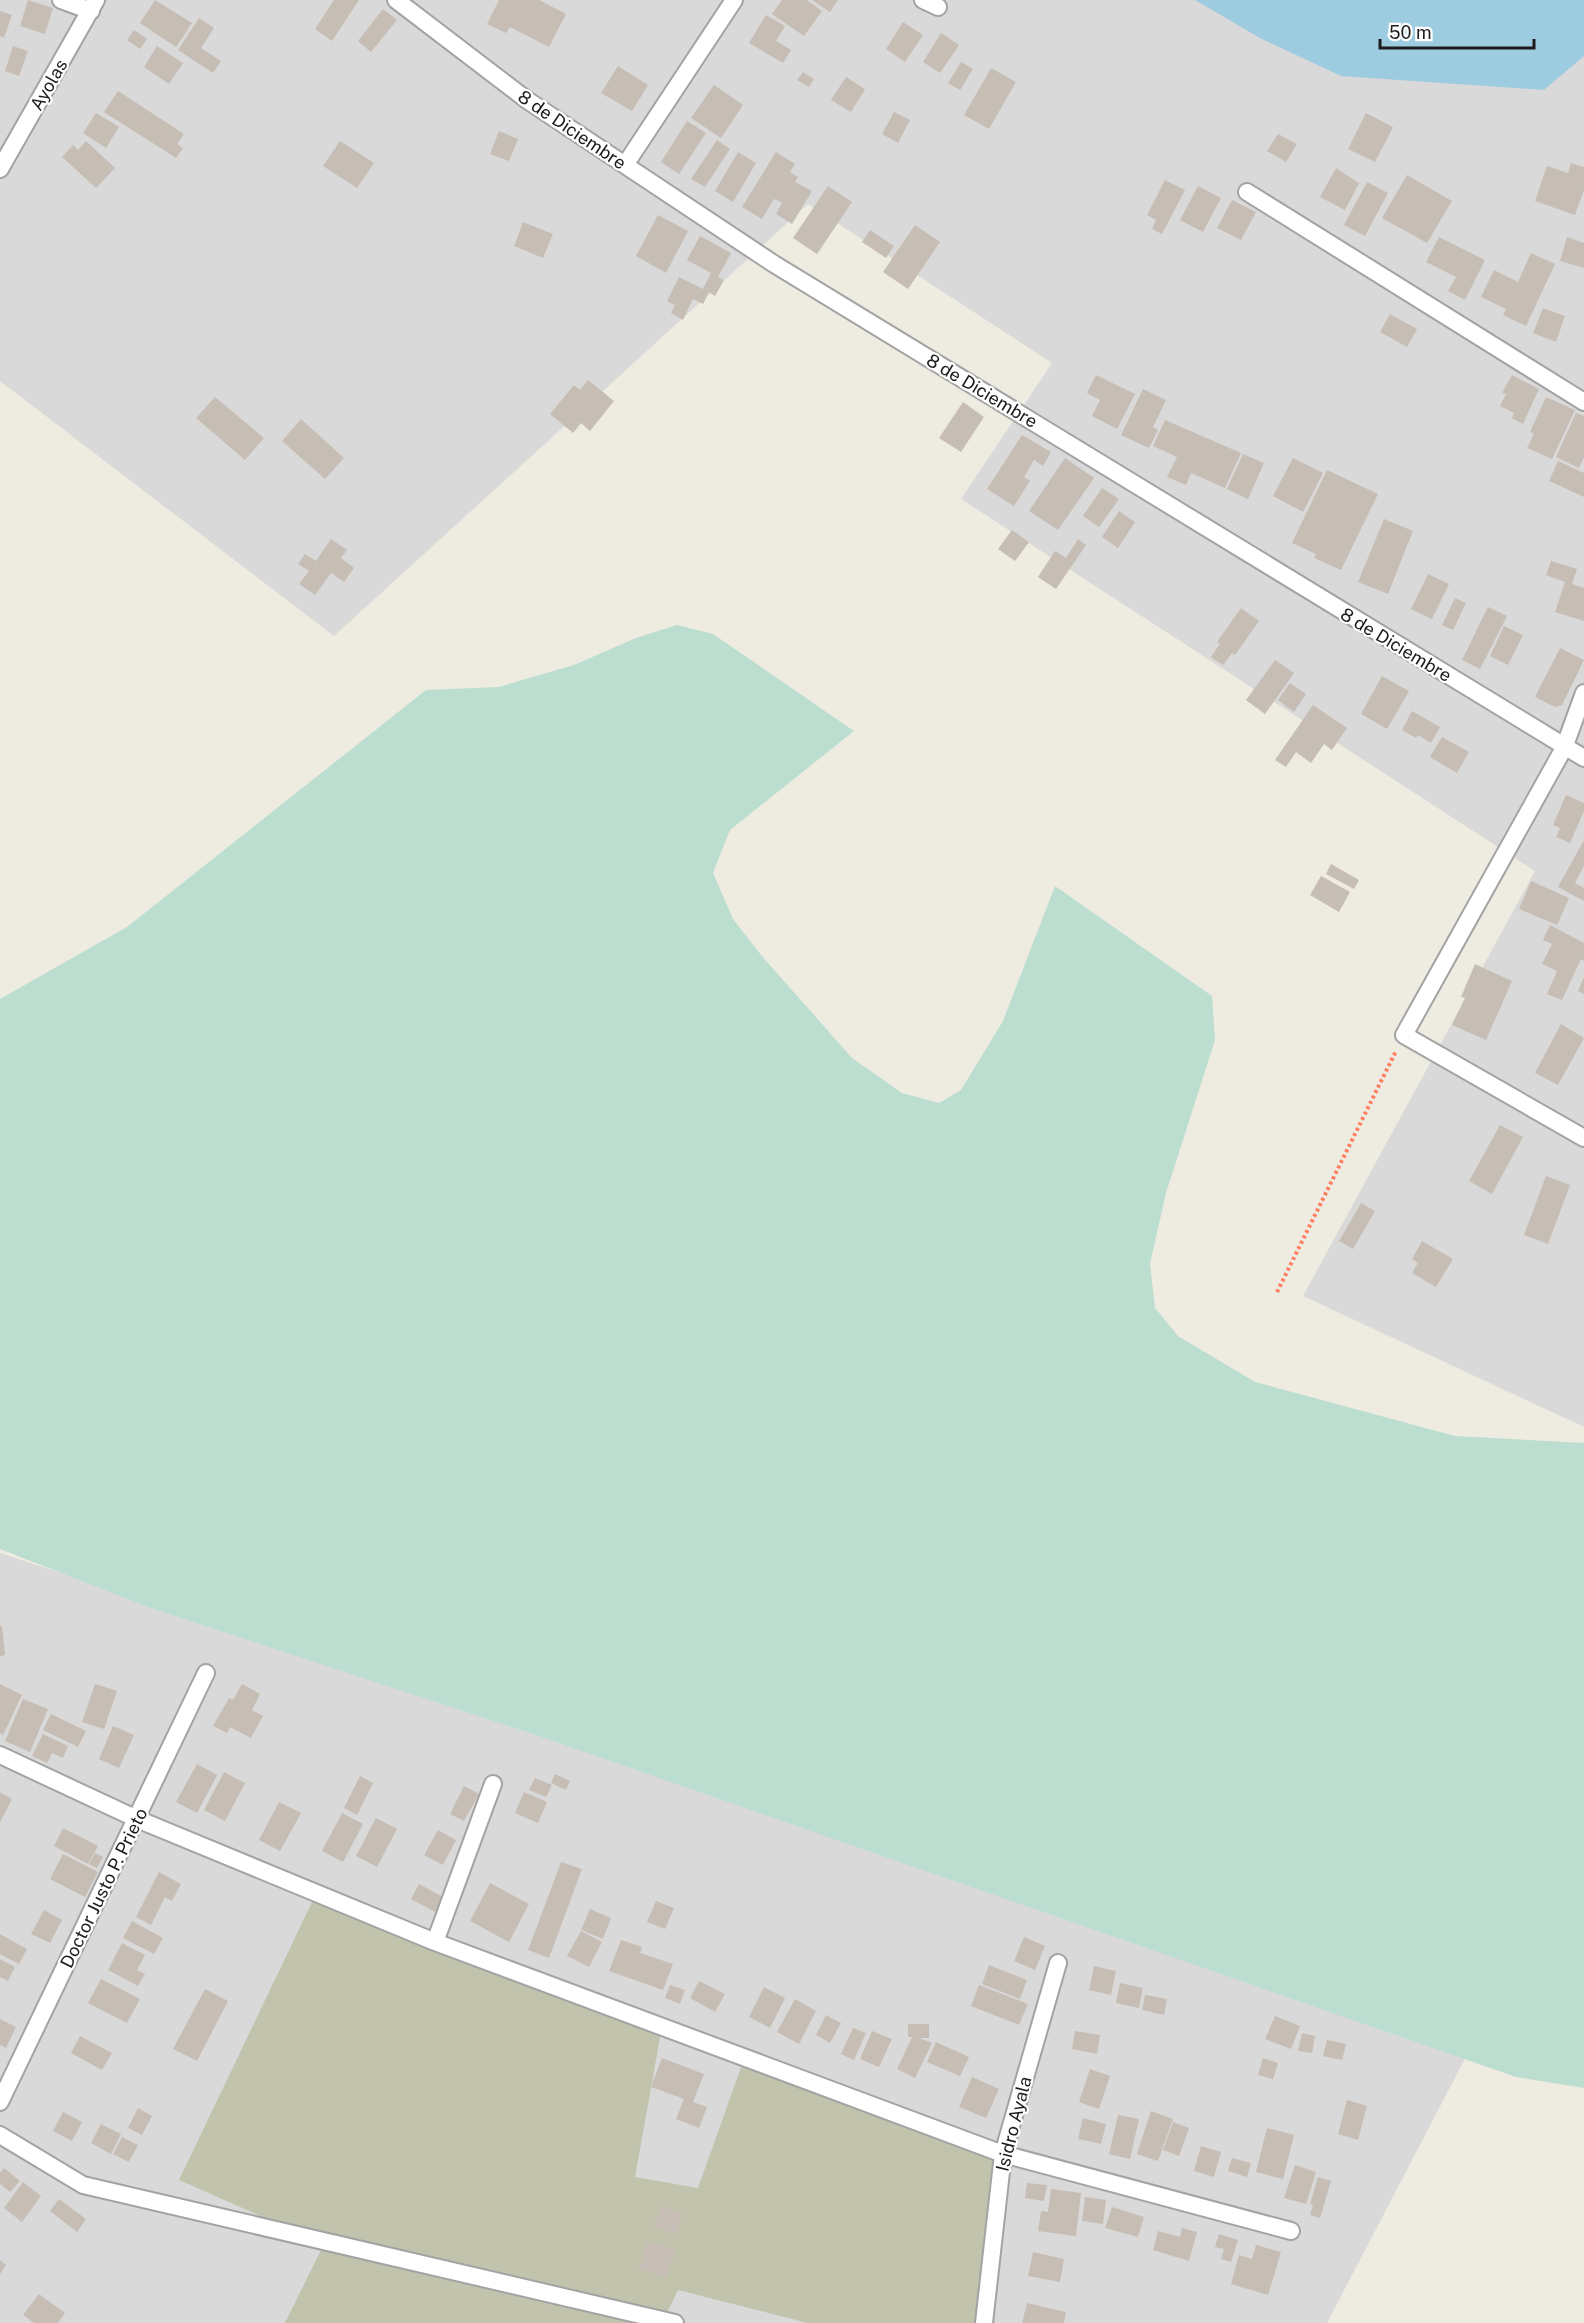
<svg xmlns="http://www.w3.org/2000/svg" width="1584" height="2323" viewBox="0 0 1584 2323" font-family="'Public Sans',sans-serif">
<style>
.residential{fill:#dad9d9}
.construction{fill:#c1c3ac}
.wetland{fill:#bcded1}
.water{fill:#9dcbe0}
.building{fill:#c6bdb4}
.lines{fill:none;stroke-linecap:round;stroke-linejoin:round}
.minor-casing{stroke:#a3a3a3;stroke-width:20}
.path{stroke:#ff7e61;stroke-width:4;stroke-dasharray:3 3;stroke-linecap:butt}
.minor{stroke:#fff;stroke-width:16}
.labels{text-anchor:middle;stroke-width:4.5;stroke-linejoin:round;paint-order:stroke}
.street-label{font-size:18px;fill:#1c1c1c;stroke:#fff}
</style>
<rect width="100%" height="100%" fill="#eeebe0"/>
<path class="residential" d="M0,0h1584v1427l-281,-131 232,-425 -574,-372 91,-136 -244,-159 -474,432 -334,-255z
M0,1553l251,82 1219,414 -143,274h-1327z"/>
<path class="construction" d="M314,1898l347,134 -26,145 63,11 46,-129 258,98 -13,166h-181l-130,-33 -16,33h-377l39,-79 -145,-64z"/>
<path class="wetland" d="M677,625l36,9 141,97 -124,99 -17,43 20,46 28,36 91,103 50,35 37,10 22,-13 42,-69 52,-135 157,110 3,44 -49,153 -16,71 5,44 23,28 77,46 200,54 129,7v645l-68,-11 -983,-343 -385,-127 -148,-58v-550l127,-72 299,-237 73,-3 75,-22 62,-27z"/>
<path class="water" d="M1195,0h389v56l-40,34 -203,-14 -81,-38z"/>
<path class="building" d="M28,0l25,8 -8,26 -25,-8z
M155,0l37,23 -16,24 -36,-24z
M334,0h25l-27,41 -17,-12z
M499,0h40l27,14 -17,33 -39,-20 -4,6 -19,-9z
M782,0h25l15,11 -18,25 -32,-22z
M812,0h26l-8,12z
M383,9l14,11 -26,32 -13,-11z
M0,11l12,4 -8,23 -4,-2z
M766,15l19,11 -9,15 15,9 -8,13 -34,-20z
M199,18l15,10 -13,20 20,13 -8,12 -35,-23z
M903,22l20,13 -18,27 -19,-13z
M134,30l13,9 -7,10 -13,-9z
M941,33l18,12 -19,28 -17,-11z
M13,46l15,5 -9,25 -14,-5z
M157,46l26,17 -14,21 -25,-17z
M961,62l12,7 -13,21 -12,-7z
M618,66l30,19 -16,26 -31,-18z
M991,68l25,14 -27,47 -25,-14z
M803,72l11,7 -5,8 -12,-7z
M846,77l19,12 -14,23 -20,-12z
M714,85l29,20 -22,33 -30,-20z
M118,91l66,43 -7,10 6,4 -7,10 -72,-46z
M894,112l16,8 -12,23 -16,-9z
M96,113l23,14 -13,21 -23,-15z
M1366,113l27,14 -18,35 -27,-13z
M687,121l19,12 -27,41 -18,-12z
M499,131l19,8 -9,22 -19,-7z
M1278,134l19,10 -11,18 -19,-11z
M717,140l13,9 -25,38 -14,-8z
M86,141l29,27 -19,20 -34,-31 11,-12 5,5z
M340,141l34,22 -17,25 -34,-22z
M738,152l18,11 -23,39 -18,-11z
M776,152l19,12 -5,8 8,5 -3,5 17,9 -20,33 -16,-10 6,-11 -8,-4 -12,20 -20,-12z
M1571,163l13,4v23l-9,25 -40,-14 12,-35 21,7z
M1336,168l23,15 -14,27 -25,-13z
M1407,175l45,26 -25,42 -45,-25z
M1165,180l20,10 -23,44 -10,-5 4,-9 -9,-5z
M1367,182l21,11 -23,43 -21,-11z
M828,186l24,16 -35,52 -24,-16z
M1198,186l23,12 -18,34 -23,-12z
M1232,200l24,12 -15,28 -24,-12z
M658,215l30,16 -22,42 -30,-17z
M523,222l30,12 -10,24 -29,-12z
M915,225l25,17 -32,47 -25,-17z
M870,230l24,16 -8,12 -24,-16z
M700,236l31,17 -13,24 6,3 -9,16 -6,-4 -6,12 -10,-5 -10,21 -12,-7 4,-8 -8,-4 12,-24 24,12 8,-16 -24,-13z
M1439,237l46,23 -20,40 -17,-9 8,-14 -30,-15z
M1567,237l17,6v25l-24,-7z
M1531,253l24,11 -29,62 -23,-11 3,-6 -25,-12 13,-27 24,12z
M1543,308l22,8 -9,26 -23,-9z
M1390,314l27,15 -10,18 -27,-15z
M1096,375l39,19 -18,35 -25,-13 8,-16 -13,-7z
M1512,375l27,14 -16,35 -11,-6 2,-5 -14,-7 6,-12 -4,-1z
M588,380l26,21 -24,30 -9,-8 -8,10 -23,-19 24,-29 6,5z
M1143,389l23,11 -13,27 5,3 -9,18 -28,-13z
M215,397l49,41 -19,22 -49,-42z
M1546,397l29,13 -23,49 -25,-11 7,-14 -4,-2z
M963,402l21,15 -23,35 -22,-14z
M1576,413l8,3v41l-5,11 -23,-11z
M301,419l43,39 -19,21 -43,-38z
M1165,420l76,33 -16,35 -34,-15 -5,12 -19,-8 10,-20 -24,-11z
M1022,435l29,17 -8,14 -9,-6 -10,17 6,4 -16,25 -27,-17z
M1243,454l21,9 -16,36 -21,-10z
M1065,458l29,20 -36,52 -29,-19z
M1293,458l30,15 -20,39 -30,-16z
M1558,461l26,12v24l-35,-16z
M1327,470l51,24 -37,76 -27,-12 2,-4 -24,-11z
M1102,488l17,11 -20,28 -16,-11z
M1119,511l16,11 -17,26 -16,-11z
M1384,519l29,12 -25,63 -30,-12z
M1012,530l17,12 -14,19 -17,-12z
M331,539l16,11 -6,8 13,10 -10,14 -13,-9 -16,22 -16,-11 10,-13 -11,-7 7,-10 11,7z
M1078,539l8,6 -30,44 -18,-12 17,-26 11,7z
M1551,561l26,8 -5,15 12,4v33l-29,-9 10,-30 -19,-7z
M1428,574l21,10 -17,35 -21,-10z
M1455,598l11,5 -13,27 -11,-5z
M1488,607l19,9 -27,53 -18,-9z
M1241,608l18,13 -24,34 -3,-2 -9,12 -12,-8 9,-13 -3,-2z
M1504,626l19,9 -15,30 -18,-9z
M1560,648l24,12 -22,45 -7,2 -20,-10z
M1275,660l19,13 -29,41 -19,-14z
M1382,676l27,15 -22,38 -26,-15z
M1290,683l16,11 -12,18 -16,-12z
M1313,705l34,23 -15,22 -8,-6 -13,19 -15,-11 -10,15 -11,-7z
M1412,711l28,16 -9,16 -13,-8 -2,3 -14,-8z
M1442,737l27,15 -12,21 -27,-16z
M1566,795l18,8v8l-14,32 -14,-6 4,-9 -7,-3z
M1584,840v26l-9,17 9,5v13l-26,-14z
M1331,864l28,16 -5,9 -28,-15z
M1321,876l29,16 -11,20 -29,-17z
M1531,881l38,17 -12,27 -38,-16z
M1550,925l34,18v18l-3,-2 -19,41 -15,-6 10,-23 -15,-7 10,-20 -9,-4z
M1475,964l37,17 -26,59 -34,-15 13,-27 -4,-1z
M1584,977v17l-6,-3z
M1561,1024l23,14 -26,47 -23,-12z
M1500,1125l23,12 -31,57 -23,-13z
M1546,1176l24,9 -22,59 -24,-9z
M1361,1203l14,8 -22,38 -14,-8z
M1422,1241l31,18 -17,28 -24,-14 6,-10 -6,-4z
M0,1626h2l3,29 -5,1z
M0,1684l22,11 -19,40 -3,-2z
M95,1684l22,7 -13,38 -22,-7z
M242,1684l18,10 -8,16 11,6 -12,22 -21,-11 -3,6 -14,-7 16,-28 4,2z
M23,1699l25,10 -18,43 -25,-11z
M51,1714l35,17 -8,16 -35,-17z
M113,1726l21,9 -15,33 -20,-9z
M43,1734l25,12 -5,12 -11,-5 -5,10 -15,-7z
M197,1764l20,11 -20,38 -21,-11z
M224,1772l21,11 -20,38 -21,-11z
M555,1774l15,7 -4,9 -15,-7z
M360,1776l13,7 -16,32 -13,-7z
M535,1778l17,7 -6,12 -17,-7z
M464,1786l15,8 -15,27 -14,-7z
M0,1792l12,7 -12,23z
M524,1792l23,10 -9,21 -23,-10z
M279,1802l22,11 -21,38 -21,-11z
M342,1813l21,11 -20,38 -21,-11z
M376,1818l21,11 -20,38 -21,-11z
M63,1828l35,18 -10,18 -34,-18z
M438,1830l18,10 -13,25 -19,-10z
M95,1853l8,4 -6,11 -8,-4z
M63,1854l35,18 -13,25 -35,-18z
M561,1862l21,7 -33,89 -21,-8z
M159,1872l22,12 -9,17 -7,-4 -14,28 -15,-8z
M490,1883l39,21 -20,38 -39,-21z
M419,1884l24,13 -8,15 -24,-13z
M656,1901l18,7 -9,21 -18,-7z
M590,1909l21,9 -8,21 -22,-9z
M44,1910l18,10 -12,23 -19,-9z
M132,1921l31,17 -9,16 -31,-16z
M581,1931l21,11 -13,25 -22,-11z
M0,1934l27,15 -8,15 -19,-10z
M1024,1937l21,9 -10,24 -21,-9z
M621,1940l21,7 -2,6 33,11 -10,26 -54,-19z
M122,1943l23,12 -8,15 8,4 -7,12 -30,-16z
M0,1959l15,8 -7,14 -8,-4z
M989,1965l38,15 -7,19 -38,-15z
M1094,1966l22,5 -5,24 -22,-5z
M101,1979l39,20 -13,24 -39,-20z
M699,1981l26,13 -10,18 -25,-14z
M1120,1983l23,5 -4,20 -23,-5z
M670,1985l15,5 -5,14 -15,-6z
M979,1985l49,19 -9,21 -48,-19z
M764,1987l21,11 -15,30 -21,-11z
M205,1989l23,12 -31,60 -24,-12z
M1145,1995l22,4 -3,16 -22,-5z
M795,1999l21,12 -17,33 -22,-12z
M826,2015l15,8 -11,20 -14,-8z
M1275,2016l25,10 -9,23 -26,-10z
M0,2019l16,8 -10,21 -6,-3z
M908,2024h21v14h-10l13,5 -17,35 -18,-9 15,-32h-4z
M853,2028l13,5 -12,27 -13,-6z
M872,2031l20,8 -13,28 -19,-8z
M1075,2031l25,4 -3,19 -25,-5z
M1302,2033l13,3 -3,17 -14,-2z
M80,2036l32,17 -10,17 -31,-17z
M1327,2040l19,4 -4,16 -19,-4z
M936,2042l33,15 -9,19 -33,-14z
M662,2058l42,16 -11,28 14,5 -8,21 -23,-9 8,-20 -33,-12z
M1263,2058l15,5 -5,16 -15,-4z
M1090,2069l20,7 -11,33 -20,-7z
M972,2077l27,12 -13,29 -27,-11z
M1347,2100l20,6 -9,34 -20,-6z
M138,2108l14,8 -10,19 -14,-7z
M1151,2111l22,8 -15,42 -21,-7z
M63,2112l19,10 -10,19 -19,-10z
M1118,2115l21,4 -9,40 -21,-5z
M1083,2118l23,6 -5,20 -23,-5z
M1173,2122l16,6 -10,28 -16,-6z
M101,2124l20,10 -10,20 -20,-11z
M1267,2128l27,7 -11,44 -27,-7z
M122,2137l16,8 -9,17 -16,-8z
M1201,2146l20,6 -7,25 -20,-6z
M1232,2158l19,5 -4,14 -19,-6z
M1295,2165l21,7 -10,32 -22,-6z
M4,2168l16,13 -10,11 -10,-8v-11z
M1318,2177l13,4 -11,37 -10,-3 3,-10 -3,-1z
M23,2182l18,14 -19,26 -18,-14z
M1027,2183l20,2 -3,16 -19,-3z
M1051,2189l30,4 -5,43 -38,-5 3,-20 7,1z
M1085,2197l21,3 -3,24 -21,-3z
M59,2199l27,20 -9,13 -27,-21z
M659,2206l24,6 -6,22 -23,-5z
M1112,2207l32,10 -6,20 -33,-9z
M1182,2228l15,4 -8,29 -36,-11 5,-19 22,6z
M1219,2234l19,6 -7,22 -10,-3 3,-10 -9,-2z
M647,2241l29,8 -9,29 -28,-9z
M1256,2245l25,7 -13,43 -37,-11 8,-29 13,4z
M1033,2252l31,7 -4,23 -32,-6z
M0,2260l6,5 -6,9z
M39,2294l26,19 -7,10h-24l-11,-8z
M1027,2303l39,9 -2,11h-42z"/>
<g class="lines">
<g class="minor-casing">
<path id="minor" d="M61,0l30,11
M396,0l131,100 247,164 810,494
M923,0l15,7
M625,165l109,-165
M0,169l96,-169
M1247,192l337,210
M1584,693l-20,55 -160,287 180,103
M0,1755l137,64 298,123 568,212 288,77
M435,1942l58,-158
M0,2102l206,-429
M0,2135l83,50 592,138
M984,2323l19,-169 55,-191"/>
</g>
<path class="path" d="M1277,1292l119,-241"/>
<use href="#minor" class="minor"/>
</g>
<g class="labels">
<g class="street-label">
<text transform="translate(49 85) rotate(-60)" y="6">Ayolas</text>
<text transform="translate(572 130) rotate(34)" y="6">8 de Diciembre</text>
<text transform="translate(982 391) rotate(31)" y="6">8 de Diciembre</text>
<text transform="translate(1396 645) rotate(31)" y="6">8 de Diciembre</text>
<text transform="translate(104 1888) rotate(-64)" y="6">Doctor Justo P. Prieto</text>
<text transform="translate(1014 2124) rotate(-76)" y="6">Isidro Ayala</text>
</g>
</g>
<path d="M1380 39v9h154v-9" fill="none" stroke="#1c1c1c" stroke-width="3"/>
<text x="1389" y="39" font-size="18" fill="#1c1c1c" stroke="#ffffff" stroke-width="4.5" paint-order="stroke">50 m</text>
</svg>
